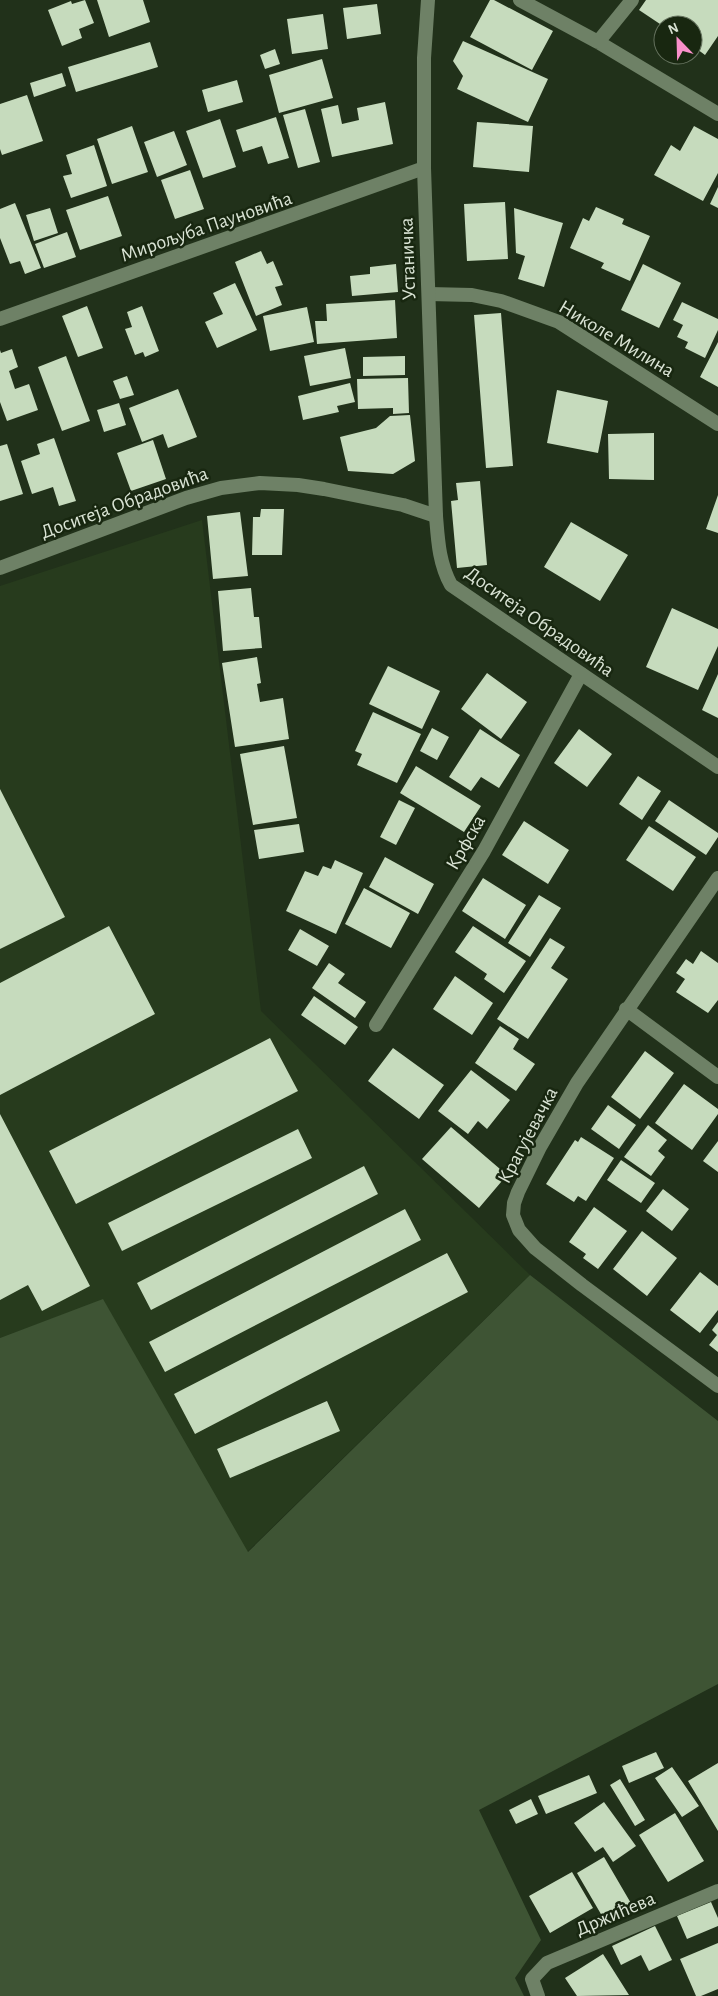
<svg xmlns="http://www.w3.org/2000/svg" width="718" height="1996" viewBox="0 0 718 1996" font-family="'Alegreya Sans',sans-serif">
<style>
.built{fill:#273b1d}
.green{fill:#3e5434}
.building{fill:#c6dbbd}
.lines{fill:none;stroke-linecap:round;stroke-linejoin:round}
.minor{stroke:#6e8166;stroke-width:14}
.tertiary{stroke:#6e8166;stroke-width:14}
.labels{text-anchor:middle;stroke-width:5;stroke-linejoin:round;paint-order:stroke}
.street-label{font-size:20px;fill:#d9e3d4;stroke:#182710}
</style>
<rect width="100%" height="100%" fill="#21311a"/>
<path class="built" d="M202,520l59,491 269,264 -283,277 -144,-252 -103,38v-752z"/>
<path class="green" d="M530,1275l188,146v263l-239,126 62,130 -26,38 9,18h-524v-658l103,-39 145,253z"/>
<path class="building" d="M85,0l9,23 -15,6 3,9 -20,8 -14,-36 23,-9 1,3z
M97,0h46l7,22 -41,15z
M490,0h4l59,31 -21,39 -62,-33z
M646,0h72v36l-13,19 -12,-9v-21l-30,1 -24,-16z
M377,4l4,30 -34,5 -4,-31z
M323,14l5,35 -36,5 -5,-35z
M463,41l85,38 -20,43 -71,-33 6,-13 -10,-15z
M150,42l8,25 -82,25 -8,-25z
M275,49l5,15 -15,5 -5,-14z
M322,59l11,39 -54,15 -10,-38z
M62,73l4,13 -32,11 -4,-14z
M237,80l6,22 -35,10 -6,-22z
M27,95l16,46 -41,14 -2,-6v-45z
M385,102l8,42 -61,13 -11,-48 17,-4 4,19 17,-4 -2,-12z
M305,109l15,53 -22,6 -15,-53z
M276,117l13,41 -21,6 -6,-18 -19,6 -7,-22z
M220,119l16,48 -33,11 -17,-47z
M477,122l56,4 -4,46 -56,-5z
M132,126l16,46 -36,12 -15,-45z
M694,126l24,13v34l-15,28 -49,-26 17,-30 9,6z
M174,131l13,34 -30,12 -13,-35z
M94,145l13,41 -36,12 -8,-22 9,-2 -6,-19z
M190,170l14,39 -29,10 -14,-39z
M718,187v21l-8,-4z
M108,196l14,40 -42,14 -14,-40z
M505,202l3,57 -41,2 -3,-57z
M15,203l26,65 -16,6 -5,-13 -10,3 -10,-26v-29z
M596,207l28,12 -2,5 28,12 -20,45 -29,-13 3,-5 -34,-15 13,-30 6,3z
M50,208l8,25 -24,8 -8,-26z
M514,208l49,15 -19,64 -26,-8 7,-23 -9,-3z
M67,232l9,25 -32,11 -9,-24z
M261,251l6,13 6,-3 10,24 -8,2 7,18 -26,11 -21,-54z
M396,264l2,28 -46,4 -2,-20 20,-2v-7z
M643,264l38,19 -22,45 -38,-18z
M235,283l22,47 -40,18 -12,-26 18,-8 -10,-21z
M395,300l2,38 -80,6 -2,-23h12l-1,-17z
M682,302l36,17v11l-13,28 -20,-10 3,-6 -11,-5 6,-12 -10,-5z
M87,306l16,42 -25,9 -16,-41z
M142,306l17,45 -14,6 -2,-5 -8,3 -10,-26 7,-2 -5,-15z
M307,307l7,35 -44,9 -7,-35z
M501,313l12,153 -27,2 -12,-153z
M718,342v45l-18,-10z
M345,348l6,30 -41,8 -6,-30z
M12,349l6,18 -9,4 6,18 14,-5 9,26 -31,11 -7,-19v-52l1,3z
M66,356l24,65 -28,10 -24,-64z
M405,356v19l-42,1v-19z
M127,376l7,19 -14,4 -7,-18z
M408,378l1,35 -16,1v-6l-35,1 -1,-30z
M350,383l5,19 -18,4 2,6 -36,8 -5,-24z
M178,389l19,48 -29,11 -5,-14 -21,8 -13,-34z
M557,390l51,11 -10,52 -51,-10z
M119,403l7,22 -22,7 -7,-22z
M410,415l5,46 -22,13 -45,-3 -8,-34 36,-9 14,-12z
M654,433v47l-45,-1 -1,-45z
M54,438l22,63 -17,5 -6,-19 -21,7 -11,-33 19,-7 -3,-10z
M153,440l13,39 -35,12 -14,-38z
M7,444l16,50 -23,7v-55z
M480,481l7,84 -30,3 -6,-67 7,-1 -2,-17z
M718,495v38l-12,-4z
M261,509h23l-2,46h-30l1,-38h7z
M240,512l8,64 -35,3 -6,-63z
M571,522l57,33 -28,46 -56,-34z
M251,588l3,29h5l3,31 -39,3 -5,-60z
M672,608l46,21v17l-20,44 -52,-23z
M257,657l4,26 -4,1 3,18 23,-4 6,41 -54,8 -13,-84z
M388,666l52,25 -18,38 -53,-25z
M487,673l40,29 -26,37 -40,-30z
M718,674v44l-16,-8z
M373,712l48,22 -24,49 -40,-18 5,-11 -7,-3z
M432,728l17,9 -12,23 -17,-9z
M480,729l40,26 -21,33 -18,-11 -10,14 -22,-14z
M579,729l33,25 -25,33 -33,-24z
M284,746l13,72 -44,7 -13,-71z
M416,766l65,40 -17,26 -64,-39z
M638,776l23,15 -19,29 -23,-16z
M0,789l65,128 -65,32z
M399,800l16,8 -19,37 -16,-8z
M669,800l49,33v4l-12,18 -51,-34z
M524,821l45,29 -21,34 -46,-29z
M299,824l5,28 -45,7 -5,-29z
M649,826l47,31 -23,34 -47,-31z
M385,857l49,27 -16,30 -49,-27z
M335,860l28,13 -27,61 -50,-23 19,-40 13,5 5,-10 8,3z
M483,878l43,27 -21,34 -43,-28z
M364,888l46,25 -19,35 -46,-24z
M539,895l22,13 -31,49 -22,-14z
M109,926l46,88 -155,81v-112z
M473,926l53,35 -22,32 -20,-14 3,-5 -32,-22z
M300,929l29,17 -12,20 -29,-16z
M550,938l15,9 -14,21 17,11 -40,60 -31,-20z
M701,951l17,12v37l-10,13 -32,-21 9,-13 -9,-6 10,-14 7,5z
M329,963l16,11 -7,9 28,19 -11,16 -43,-30z
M455,976l38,27 -21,32 -39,-26z
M314,996l44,31 -13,18 -44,-30z
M500,1026l19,13 -6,10 22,15 -19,27 -41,-28z
M270,1038l28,53 -222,113 -27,-53z
M393,1048l51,37 -25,34 -51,-38z
M645,1051l29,22 -34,46 -29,-22z
M471,1070l39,30 -23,29 -9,-8 -10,13 -30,-23z
M684,1084l34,25v5l-26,36 -37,-27z
M608,1105l28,20 -17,24 -28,-20z
M0,1114l90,172 -48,25 -14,-26 -28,15z
M648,1125l19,15 -9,11 7,6 -14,19 -27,-19z
M451,1127l56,48 -28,33 -57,-49z
M298,1129l14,29 -190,93 -14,-28z
M581,1137l33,21 -28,43 -8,-5 -4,6 -28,-18 29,-44 3,2z
M718,1141v31l-15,-11z
M621,1160l34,23 -14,20 -34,-23z
M364,1166l14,28 -227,116 -14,-27z
M663,1189l26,20 -17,22 -26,-20z
M594,1207l33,24 -29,38 -15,-11 3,-4 -17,-12z
M405,1209l16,31 -256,132 -16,-30z
M642,1231l35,27 -30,38 -34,-27z
M447,1253l21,39 -273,142 -21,-40z
M700,1272l18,14v24l-18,23 -30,-23z
M718,1322v30l-9,-7 8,-10 -5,-5z
M327,1401l13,30 -110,47 -13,-29z
M656,1752l8,16 -35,15 -7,-17z
M718,1763v68l-30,-50z
M672,1767l27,39 -17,11 -27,-39z
M589,1775l8,18 -51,21 -8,-18z
M620,1779l25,41 -10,6 -25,-41z
M531,1799l7,15 -22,10 -7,-14z
M604,1802l32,44 -23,16 -10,-15 -8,5 -21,-29z
M675,1813l29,48 -36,21 -29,-47z
M604,1857l28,48 -27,16 -28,-48z
M572,1872l21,36 -43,25 -21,-37z
M711,1902l7,16v8l-31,13 -10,-23z
M655,1926l17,34 -23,11 -8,-16 -20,10 -9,-19z
M718,1943v46l-17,7h-5l-16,-37z
M603,1954l26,41 -52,1 -12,-18z"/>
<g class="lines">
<path class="minor" d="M520,0l78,42 120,72
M598,42l34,-42
M429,294l43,1 29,6 58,21 159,102
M0,319l424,-151
M0,568l186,-70 35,-10 39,-5 38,2 26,4 79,16 33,11
M718,878l-141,205 -37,64 -22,45 -4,11 -1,12 6,15 16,18 47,37 136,101
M626,1009l92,68
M376,1025l108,-174 97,-177
M538,1996l-6,-17 15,-16 171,-72"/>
<path class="tertiary" d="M428,0l-4,58v110l12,348c2,25 3,47 15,69l267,182"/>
</g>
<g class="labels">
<g class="street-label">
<text transform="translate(206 226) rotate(-19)" y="7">Мирољуба Пауновића</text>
<text transform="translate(407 259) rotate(-92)" y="7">Устаничка</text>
<text transform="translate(617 338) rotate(31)" y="7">Николе Милина</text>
<text transform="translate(124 502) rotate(-20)" y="7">Доситеја Обрадовића</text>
<text transform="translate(540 621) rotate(35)" y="7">Доситеја Обрадовића</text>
<text transform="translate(465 842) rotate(-60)" y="7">Крфска</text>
<text transform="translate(527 1135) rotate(-62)" y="7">Крагујевачка</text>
<text transform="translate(615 1913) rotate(-23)" y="7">Држићева</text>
</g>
</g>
<g transform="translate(678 40) rotate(337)"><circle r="24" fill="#182710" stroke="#65725e"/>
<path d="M0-4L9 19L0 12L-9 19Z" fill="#f990ca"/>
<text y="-8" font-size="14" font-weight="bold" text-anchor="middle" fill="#d9e3d4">N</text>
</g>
</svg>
